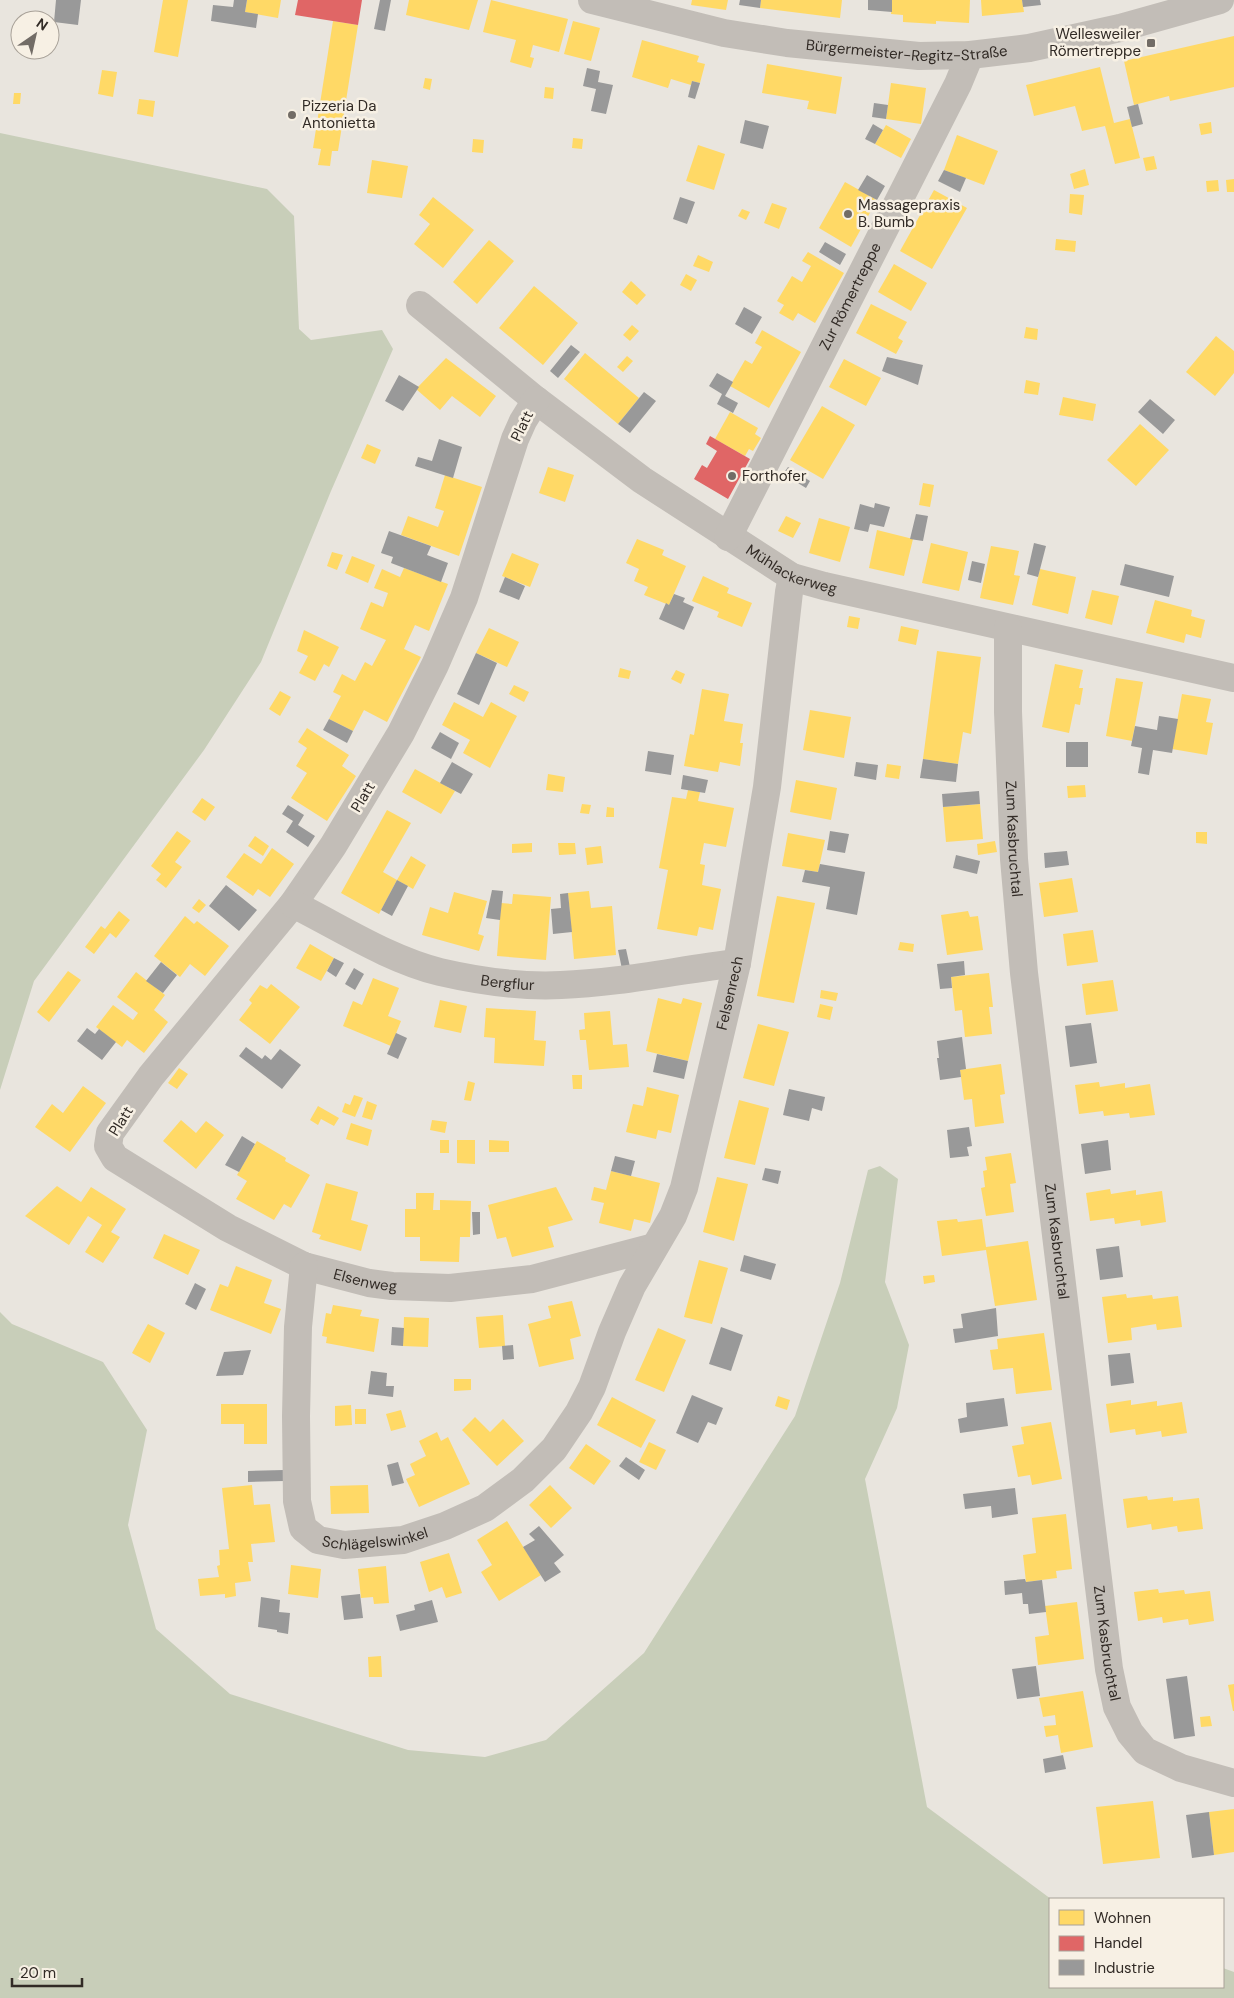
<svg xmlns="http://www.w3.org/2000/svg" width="1234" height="1998" viewBox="0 0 1234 1998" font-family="'DM Sans',sans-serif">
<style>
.green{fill:#c8ceb9}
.homes{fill:#ffd966}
.shops{fill:#e06666}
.industry{fill:#999}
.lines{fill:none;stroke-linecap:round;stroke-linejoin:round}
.minor{stroke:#c2bdb7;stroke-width:28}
.tertiary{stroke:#c2bdb7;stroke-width:28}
.poi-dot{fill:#726c66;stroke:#f7f0e4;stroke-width:2}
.labels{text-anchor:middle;stroke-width:5;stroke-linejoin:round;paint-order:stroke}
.poi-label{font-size:15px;fill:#322b26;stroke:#f7f0e4;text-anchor:start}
.street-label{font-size:15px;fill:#322b26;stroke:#f7f0e4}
</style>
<rect width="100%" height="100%" fill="#e9e5de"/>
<path class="green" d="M0,133l267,56 27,27 5,113 12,11 71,-10 11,19 -62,142 -70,171 -57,88 -170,231 -34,109z
M880,1166l18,13 -13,103 24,63 -12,63 -32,71 62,328 124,92 -1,88h173v-19l11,4v26h-1234v-686l12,12 91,38 44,68 -19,95 28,104 74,65 178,56 77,7 61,-17 98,-87 151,-237 45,-133 28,-113z"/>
<path class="homes" d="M163,0h25l-10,57 -24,-5z
M247,0h34l-3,18 -33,-6z
M409,0h69l-9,30 -63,-15z
M491,0l77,19 -9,33 -26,-7 -3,12 4,1 -3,10 -21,-6 6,-22 -33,-8z
M692,0h36l-2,10 -35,-5z
M761,0h81l-2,18 -80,-10z
M892,0h78l-1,23 -33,-2v3l-33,-2v-7l-12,-1z
M981,0h41l2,12 -42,4z
M333,21l25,4 -20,126h-6l-2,15 -12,-1 3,-16 -8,-1z
M573,21l27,7 -9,33 -27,-7z
M1234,36v51l-64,14 -1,-5 -35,9 -10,-44z
M642,40l57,16 -2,6 8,2 -5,19 -8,-2 -1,4 -20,-6 -3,9 -36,-11z
M767,64l75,13 -6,37 -29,-5 2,-8 -47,-8z
M1100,67l14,56 16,-4 10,39 -25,6 -10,-38 -23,5 -7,-25 -41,10 -8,-31z
M102,70l15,2 -4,25 -15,-3z
M425,78l7,1 -2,11 -7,-2z
M891,83l35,5 -5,36 -35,-5z
M545,87l9,1 -1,11 -9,-1z
M14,93h7l-1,11h-7z
M139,99l16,2 -2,16 -16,-3z
M1211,122l1,11 -11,2 -2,-11z
M886,125l25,14 -10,19 -26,-14z
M957,135l41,16 -14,34 -40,-15z
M573,138l10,1 -1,10 -10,-1z
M473,139l11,1 -1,13 -11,-1z
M698,145l27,9 -11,36 -28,-9z
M1154,156l3,13 -11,2 -3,-13z
M372,160l36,6 -6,32 -35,-5z
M1085,169l4,16 -15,4 -4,-15z
M1234,179v13h-7l-1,-12z
M1218,180l1,11 -12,1 -1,-11z
M845,182l32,18 -26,47 -32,-19z
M934,190l33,18 -35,61 -32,-18z
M1070,194l14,1 -2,20 -13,-2z
M433,197l41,33 -31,38 -29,-24 16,-20 -11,-9z
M772,203l15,5 -8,21 -15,-6z
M742,209l8,3 -4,8 -8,-4z
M1056,239l20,2 -1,11 -20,-2z
M489,240l25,21 -37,43 -24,-22z
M808,252l36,21 -29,50 -17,-10 -5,8 -14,-8 5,-8 -7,-4 15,-25 10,6 9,-16 -9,-5z
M698,255l15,7 -4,10 -16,-6z
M894,264l33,19 -16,28 -33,-19z
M686,274l11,6 -6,11 -11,-6z
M631,281l15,14 -9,10 -15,-13z
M534,286l44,37 -35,42 -44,-37z
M871,304l36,18 -9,16 5,3 -7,13 -40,-21z
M632,325l7,6 -9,10 -7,-6z
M1026,327l12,2 -1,11 -13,-2z
M762,330l39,22 -32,56 -39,-22 15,-26 7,4 10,-17 -7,-4z
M1216,336l18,15v22l-19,23 -29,-24z
M585,353l54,45 -21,26 -54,-45z
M627,356l6,5 -10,11 -6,-5z
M446,358l50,38 -16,21 -28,-21 -12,14 -24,-21z
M844,359l37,19 -15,28 -37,-19z
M1026,380l14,3 -2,12 -14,-2z
M1063,397l33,7 -3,17 -34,-6z
M822,406l33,19 -32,54 -33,-19z
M730,412l28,16 -3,6 6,4 -8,13 -4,-2 -4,7 -30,-17z
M1140,424l29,26 -33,36 -29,-26z
M367,444l14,6 -6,14 -14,-6z
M548,467l26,8 -9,27 -26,-9z
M445,475l37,12 -23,69 -58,-21 7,-19 30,11 6,-16 -9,-3z
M923,483l11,2 -4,22 -11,-2z
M786,516l15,7 -8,15 -15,-7z
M819,518l31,9 -10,35 -31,-9z
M877,530l36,9 -9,37 -35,-8z
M637,539l27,11 -2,5 24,11 -17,39 -25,-10 4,-8 -14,-6 5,-12 -13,-6z
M931,543l37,9 -9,39 -37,-8z
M991,546l28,5 -5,24 6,1 -7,29 -33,-7z
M332,552l11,3 -6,15 -10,-4z
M512,553l27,11 -9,23 -28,-11z
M352,556l23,9 -7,18 -23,-10z
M404,568l44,16 -19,47 -14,-6 -11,24 17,8 -34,65 -23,-12 -11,21 -24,-12 12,-23 -8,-4 9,-18 13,7 10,-19 7,4 14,-26 -26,-11 11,-27 12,5 5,-14 -14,-5 8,-19 18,8z
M1040,569l36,8 -8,37 -36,-9z
M703,576l26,12 -2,5 25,10 -10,24 -25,-10 2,-5 -27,-11z
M1092,590l27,6 -7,29 -27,-7z
M1155,600l37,10 -1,6 14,4 -4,18 -15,-4 -2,9 -38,-10z
M849,616l11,2 -2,11 -11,-2z
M901,626l18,4 -3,15 -18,-4z
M489,628l30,14 -12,25 -31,-14z
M304,630l35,17 -10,20 -5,-3 -9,17 -16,-8 9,-17 -11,-5z
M937,651l44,6 -10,77 -8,-2 -5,32 -35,-5z
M1055,664l28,6 -4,18h4l-3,17 -5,-1 -6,29 -27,-6z
M620,668l11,3 -2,8 -11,-2z
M676,670l9,4 -4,10 -10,-5z
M1116,678l27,4 -11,59 -26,-5z
M514,685l15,7 -5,10 -15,-8z
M702,689l27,5 -5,27 19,3 -3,19h3l-3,23 -20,-4 -2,10 -34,-6 6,-32 4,1z
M280,691l11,6 -11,19 -11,-7z
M1182,694l29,5 -5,23 7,1 -6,32 -35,-6z
M454,702l29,15 8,-15 26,14 -27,52 -27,-15 7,-13 -28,-15z
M810,710l41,7 -7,41 -41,-8z
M307,728l42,27 -7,11 14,10 -29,45 -36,-23 16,-25 -11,-7 11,-18 -9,-6z
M887,764l14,2 -2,13 -14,-2z
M415,769l40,22 -14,23 -39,-22z
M548,774l17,3 -2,15 -17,-2z
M796,780l41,8 -6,32 -41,-8z
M1085,785l1,12 -18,1 -1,-12z
M688,790l12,2 -2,9 36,7 -8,39 -22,-4 -4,21 5,1 -3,20 19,4 -8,41 -14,-3 -2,9 -40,-7 11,-59 -9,-2 13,-71 14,2z
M202,798l13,9 -10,14 -13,-9z
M582,804l9,1 -2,9 -9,-1z
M980,804l3,35 -37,3 -3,-35z
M607,807l7,1v9h-8z
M387,810l24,13 -28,49 14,8 14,-24 15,9 -13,24 -16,-9 -18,34 -38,-21z
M177,831l14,10 -16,21 7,5 -16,21 -10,-8 5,-6 -10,-8z
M1196,832h11v12l-11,-1z
M788,833l37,7 -7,32 -36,-6z
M255,836l14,10 -6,10 -15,-10z
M995,841l2,11 -19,3 -1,-11z
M532,843v9l-20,1v-9z
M558,843h17l1,11 -17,1z
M601,846l2,17 -16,2 -2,-17z
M272,848l22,16 -24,33 -12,-8 -5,7 -27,-19 18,-24 17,11z
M1072,878l6,34 -34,5 -5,-34z
M589,891l2,17 21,-2 4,49 -42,4 -6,-66z
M454,892l33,9 -9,33 6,2 -5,15 -57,-16 8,-28 18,6z
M513,894l38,3 -5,63 -49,-4 4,-53 11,1z
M777,896l38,7 -21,100 -37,-7z
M199,899l7,6 -7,8 -7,-5z
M119,911l11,9 -14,18 -6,-5 -16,21 -9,-7 16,-21 4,3z
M968,911l2,6 8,-1 5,34 -36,5 -6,-40z
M185,916l9,8 3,-3 32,25 -24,30 -15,-12 -10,13 -26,-21z
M1093,930l5,32 -31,4 -4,-32z
M900,942l14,2 -1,8 -15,-2z
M310,944l24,14 -13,23 -25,-13z
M68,971l13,9 -32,42 -12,-10z
M136,972l29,23 -11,15 14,12 -24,31 -17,-13 -5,7 -26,-20 17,-22 20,15 5,-7 -21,-16z
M989,973l4,34h-4l3,27 -27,3 -3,-27 -7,1 -4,-34z
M373,978l26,10 -11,28 13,5 -10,25 -48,-20 10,-25 9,4z
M1113,980l5,31 -32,4 -4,-31z
M271,984l29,23 -30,37 -31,-24 13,-17 -3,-3 11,-15 7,4z
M821,990l17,3 -2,8 -16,-3z
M658,998l23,6 2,-6 19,5 -14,58 -42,-10z
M440,1000l27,6 -6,27 -27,-6z
M820,1004l13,3 -3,13 -13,-3z
M486,1008l50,3 -2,29 12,1 -2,25 -50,-3 1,-25 -11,-1z
M610,1011l3,34 14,-1 2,23 -40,3 -3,-30h-6l-1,-10 6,-1 -1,-16z
M758,1024l31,8 -15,54 -31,-8z
M1001,1064l4,30 -5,1 4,28 -29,4 -3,-28 -8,1 -4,-30z
M179,1068l9,6 -11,15 -9,-6z
M572,1075h10v14h-9z
M468,1081l7,2 -4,18 -7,-1z
M1099,1082l1,5 25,-4v5l25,-4 5,31 -25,3 -1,-5 -25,3 -1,-5 -24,3 -4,-29z
M83,1086l23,17 -36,49 -35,-25 17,-23 11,9z
M647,1087l32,8 -8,38 -13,-3 -2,9 -30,-7 7,-28 10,2z
M354,1095l9,3 -8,19 -13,-5 3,-9 5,2z
M739,1100l30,8 -14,57 -31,-7z
M367,1101l10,4 -5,15 -10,-3z
M318,1106l21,12 -5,8 -13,-7 -3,6 -8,-5z
M181,1120l15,13 10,-12 18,14 -28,34 -33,-28z
M432,1120l15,2 -2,11 -15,-3z
M351,1123l21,7 -4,16 -22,-7z
M440,1140h9v13h-9z
M457,1140h18v24l-18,-1z
M489,1140l20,1v11h-20z
M257,1141l29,17 -1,3 25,14 -19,33 -7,-4 -10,16 -38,-21 11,-18 -10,-6z
M1011,1153l5,30 -6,1 4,28 -28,4 -5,-28 4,-1 -2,-16 4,-1 -2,-13z
M611,1171l49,12 -10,40 -16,-4 -3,12 -32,-8 5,-20 -13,-3 3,-13 12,3z
M717,1177l31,7 -14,57 -31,-9z
M326,1183l32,9 -7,28 17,5 -7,26 -42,-12 2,-4 -9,-3z
M57,1186l24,16 10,-15 35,22 -15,23 9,5 -17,26 -18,-11 17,-27 -14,-9 -19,29 -44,-29z
M556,1187l17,33 -25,7 6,20 -42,10 -6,-20 -9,2 -9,-34z
M1110,1189l1,5 25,-4v5l26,-4 4,31 -25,4 -1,-6 -25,4 -1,-6 -24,3 -4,-28z
M416,1193h18l-1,17h7v-10l31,1 -1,36h-10l-1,25 -39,-1v-24h-15v-28h11z
M957,1219l1,3 24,-3 4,28 42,-6 9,59 -42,6 -9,-56 -44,6 -5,-35z
M164,1234l36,16 -12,25 -35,-17z
M699,1260l29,8 -16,56 -28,-7z
M236,1266l36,14 -8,23 17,6 -10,25 -61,-24 10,-26 8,3z
M934,1275l1,7 -11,2 -1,-8z
M1126,1294l1,4 25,-3 1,4 25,-3 4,31 -25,3 -1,-6 -25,4 1,12 -24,3 -6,-46z
M572,1301l9,35 -11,3 4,20 -35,8 -11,-43 23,-6 -3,-12z
M333,1305l29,5 -2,6 19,3 -5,33 -48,-9 1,-6 -5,-1 4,-23 5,1z
M503,1315l2,31 -26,2 -3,-31z
M404,1317l25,1 -1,29 -25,-1z
M148,1324l17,9 -15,30 -18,-10z
M658,1328l28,12 -22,52 -29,-12z
M1044,1333l8,57 -36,4 -3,-26 -20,2 -3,-20 8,-1 -1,-10z
M454,1379h17v11l-17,1z
M778,1396l12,4 -3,10 -12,-4z
M612,1397l44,23 -15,28 -44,-23z
M1131,1400v5l26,-4v5l25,-4 5,31 -25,4 -1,-6 -25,4 -1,-6 -25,4 -4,-29z
M221,1404h46v40h-23v-20h-23z
M351,1405l1,20 -17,1v-20z
M355,1409h11v15h-11z
M401,1410l5,17 -15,4 -5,-17z
M475,1417l15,15 13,-13 21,22 -27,25 -35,-36z
M1051,1422l11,57 -30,6 -2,-10 -12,2 -6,-31 12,-2 -3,-17z
M437,1432l4,9 7,-4 22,47 -51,23 -13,-28 9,-4 -5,-11 16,-8 -7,-15z
M649,1442l17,8 -10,20 -17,-8z
M586,1444l25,17 -17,24 -25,-17z
M252,1485l2,20 16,-1 5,38 -24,2 2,18h-5l3,19 -16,2 1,13 -11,2v-4l-25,2 -2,-17 21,-2 -2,-11 3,-1 -1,-15 10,-1 -7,-61z
M368,1485l1,28 -38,1 -1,-28z
M550,1485l22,23 -21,20 -22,-23z
M1147,1496l1,4 25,-3v4l26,-3 4,31 -25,3 -1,-6 -25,4 -1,-6 -24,4 -4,-29z
M1066,1514l6,55 -16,2 1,7 -31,4 -3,-27 13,-2 -4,-35z
M507,1521l34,54 -42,26 -18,-29 11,-7 -15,-25z
M449,1553l13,40 -16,5 -4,-11 -13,5 -9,-30z
M291,1565l30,4 -3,29 -30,-4z
M386,1566l3,37 -15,1 -1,-7 -12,1 -3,-29z
M1158,1589l1,4 25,-3 1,4 25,-3 4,30 -25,4 -1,-6 -25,4 -1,-6 -24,4 -4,-29z
M1077,1602l7,57 -46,6 -3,-28 14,-2 -4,-29z
M381,1656l1,21h-13l-1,-20z
M1234,1684v27h-1l-5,-26z
M1083,1691l10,56 -32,6 -3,-18 -12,2 -2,-11 12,-1 -1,-10 -12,2 -4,-19z
M1210,1716l2,10 -11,1 -1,-10z
M1153,1801l7,57 -57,6 -7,-57z
M1234,1809v43l-20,3 -5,-43z"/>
<path class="shops" d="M298,0h64l-4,25 -63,-10z
M710,436l40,23 -22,40 -34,-20 8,-14 5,3 10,-17 -11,-7z"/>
<path class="industry" d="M56,0h25l-3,25 -24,-3z
M234,0h13l-2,12 13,2 -2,14 -45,-7 2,-16 20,2z
M380,0h11l-6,31 -11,-2z
M740,0h21l-1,8 -21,-3z
M868,0h24v12l-24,-2z
M1022,0h18l1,5 -18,2z
M587,68l13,3 -2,11 15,3 -7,29 -15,-3 5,-22 -13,-3z
M692,81l8,2 -5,16 -7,-2z
M874,103l14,2 -2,14 -14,-2z
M1138,104l5,20 -11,3 -5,-20z
M745,120l24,6 -6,23 -23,-6z
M873,124l10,6 -8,14 -10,-5z
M944,170l22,8 -6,14 -22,-11z
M867,175l18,11 -8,14 -19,-10z
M680,197l15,5 -8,22 -14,-5z
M825,242l21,12 -6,11 -21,-13z
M744,307l18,10 -10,17 -17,-10z
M571,345l9,7 -22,26 -8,-7z
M887,357l36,8 -5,20 -36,-14z
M717,373l16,9 -8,14 13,7 -5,10 -16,-9 5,-10 -13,-8z
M399,375l20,12 -16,24 -18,-10z
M644,392l12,9 -26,32 -12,-9z
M1150,399l25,21 -12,14 -25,-22z
M439,439l23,8 -9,31 -38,-12 3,-9 14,4z
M788,467l22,14 -4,7 -23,-14z
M875,503l15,4 -6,20 -14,-3 -2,8 -14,-3 6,-25 14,4z
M916,514l12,2 -5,25 -13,-2z
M389,531l42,15 -4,9 21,8 -7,19 -50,-19 2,-6 -12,-4z
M1034,543l12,3 -8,31 -11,-3z
M972,561l13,3 -4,19 -13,-3z
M1125,564l49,12 -5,21 -49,-12z
M505,577l20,9 -6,14 -20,-8z
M674,594l11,4 -2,4 11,5 -10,23 -25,-11 7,-16 3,2z
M476,653l21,10 -18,42 -22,-11z
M1159,716l19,3 -6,34 -19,-3 -4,25 -11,-2 4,-25 -11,-2 4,-20 22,4z
M329,719l24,12 -6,12 -24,-13z
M440,732l19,11 -8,16 -20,-11z
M1066,742h22v25h-22z
M648,751l26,4 -3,20 -26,-4z
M923,759l35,5 -2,18 -36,-4z
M452,762l21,12 -12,20 -21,-11z
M856,762l22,3 -2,15 -22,-4z
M683,775l25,5 -3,13 -24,-4z
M979,791l1,13 -37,3 -1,-13z
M288,805l16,10 -6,10 17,11 -7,11 -22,-15 7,-11 -11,-7z
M830,831l19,3 -4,19 -18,-3z
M1067,851l2,14 -24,3 -1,-15z
M956,855l24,6 -3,13 -24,-6z
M820,864l45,8 -8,43 -31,-6 4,-22 -28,-5 3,-12 13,2z
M397,880l11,6 -16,30 -11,-6z
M226,885l31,25 -18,21 -30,-25z
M492,890l11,1 -3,29 -14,-2z
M568,893l4,39 -19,2 -2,-25 10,-1 -1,-14z
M626,949l4,18 -8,2 -4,-19z
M334,958l10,5 -8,14 -9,-6z
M964,961l1,14 -14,2 1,11 -12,1 -3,-25z
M161,962l16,13 -14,18 -17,-12z
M354,968l10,6 -9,16 -10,-6z
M1091,1023l6,40 -27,4 -5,-41z
M87,1028l8,6 4,-5 17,13 -14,18 -25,-19z
M396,1033l11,5 -9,21 -11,-5z
M962,1037l4,32 -6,1 1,7 -21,3 -3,-22h2l-2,-17z
M246,1047l16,12 3,-4 6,5 9,-11 21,16 -19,24 -43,-33z
M657,1054l31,7 -4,18 -31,-7z
M789,1089l36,8 -3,14 -10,-3 -3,13 -26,-6z
M969,1127l3,19 -5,1 2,9 -19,2 -3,-28z
M242,1136l13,8 -16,28 -14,-7z
M1108,1140l3,30 -26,4 -4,-30z
M615,1156l20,5 -4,15 -20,-5z
M765,1168l16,3 -3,13 -16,-4z
M472,1212h8v22l-7,1z
M1119,1246l4,31 -23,3 -4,-31z
M744,1255l32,9 -5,16 -31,-9z
M195,1283l11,6 -10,21 -11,-6z
M996,1308l2,28 -43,7 -2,-14 10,-1 -2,-14z
M392,1327l12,1 -1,18 -12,-1z
M721,1327l22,8 -12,36 -22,-7z
M513,1345l1,14 -11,1 -1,-14z
M251,1350l-8,25 -27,1 8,-24z
M1130,1353l4,30 -23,3 -3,-31z
M371,1371l16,2 -1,13h8l-1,11 -25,-3z
M692,1395l31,13 -7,17 -8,-3 -10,21 -22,-10z
M1004,1398l4,28 -48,7 -2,-14 9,-2 -1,-14z
M626,1457l19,13 -6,10 -20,-14z
M398,1462l6,21 -12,3 -5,-21z
M284,1470v11l-36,1v-11z
M1015,1488l3,26 -26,4 -1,-12 -26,3 -2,-15z
M539,1526l25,29 -10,8 7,9 -16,10 -22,-35 12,-7 -6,-6z
M1025,1579l1,3 16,-2 4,32 -17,2 -1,-10h-5l-1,-11 -17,2 -1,-14z
M360,1594l3,24 -19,2 -3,-24z
M261,1597l19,3 -1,12 11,1 -2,21 -11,-2v-2l-19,-3z
M432,1600l6,22 -38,9 -4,-16 19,-5 -1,-5z
M1036,1666l4,30 -23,3 -5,-30z
M1187,1676l8,60 -21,3 -8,-60z
M1063,1755l3,14 -21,4 -2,-14z
M1209,1812l5,43 -22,3 -6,-43z"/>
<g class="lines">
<g class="minor">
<path id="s1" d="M420,305l116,95 106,80 150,97 32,9 410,92"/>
<path id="s2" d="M536,400l-13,21 -8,18 -51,159 -29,67 -34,68 -68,113 -40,58 -142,172 -41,57 -2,13 7,12 113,70 76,38 65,17 23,3 58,2 82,-9 122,-32"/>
<path id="s3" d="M728,537l230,-453 12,-29"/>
<path id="s4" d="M1008,628v84l6,147 10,114 85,696 8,38 13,26 15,18 36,17 53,15"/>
<path id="s5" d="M293,904c48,24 95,55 147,68 39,9 81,15 121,13 59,-2 117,-15 176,-22"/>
<path id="s6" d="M304,1266l-6,61 -2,89 1,85 6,27 15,12 26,5 59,-5 42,-14 40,-18 38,-28 31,-31 25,-37 13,-25 20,-55 20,-46 41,-70 11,-28 53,-225 30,-176 22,-195 3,-15"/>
</g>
<path class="tertiary" id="s7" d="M592,0l132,33 63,10 132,13 51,-1 59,-7 91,-20 100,-28"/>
</g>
<g class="poi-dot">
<rect x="1146" y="38" width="10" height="10" rx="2.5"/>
<circle cx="292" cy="115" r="5"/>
<circle cx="848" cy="214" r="5"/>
<circle cx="732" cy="476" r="5"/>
</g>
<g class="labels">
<g class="poi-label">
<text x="1141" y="39" text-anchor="end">Wellesweiler<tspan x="1141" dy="17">Römertreppe</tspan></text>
<text x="302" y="111">Pizzeria Da<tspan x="302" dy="17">Antonietta</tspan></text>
<text x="858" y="210">Massagepraxis<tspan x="858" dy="17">B. Bumb</tspan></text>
<text x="742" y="481">Forthofer</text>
</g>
<g class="street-label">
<text dy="5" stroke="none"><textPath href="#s7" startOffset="320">Bürgermeister-Regitz-Straße</textPath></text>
<text dy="5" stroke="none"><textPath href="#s3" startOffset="270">Zur Römertreppe</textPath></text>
<text transform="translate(522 426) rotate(-64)" y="5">Platt</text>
<text dy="5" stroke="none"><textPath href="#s1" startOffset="458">Mühlackerweg</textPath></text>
<text transform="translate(363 797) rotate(-59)" y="5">Platt</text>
<text dy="5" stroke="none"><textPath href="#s4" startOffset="211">Zum Kasbruchtal</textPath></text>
<text dy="5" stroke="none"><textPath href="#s5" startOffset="231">Bergflur</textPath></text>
<text dy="5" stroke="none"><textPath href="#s6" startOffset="1040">Felsenrech</textPath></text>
<text transform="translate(121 1121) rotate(-58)" y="5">Platt</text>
<text dy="5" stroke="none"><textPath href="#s4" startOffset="616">Zum Kasbruchtal</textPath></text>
<text dy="5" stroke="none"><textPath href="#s2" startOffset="1164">Elsenweg</textPath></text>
<text dy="5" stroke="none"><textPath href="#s6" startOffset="340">Schlägelswinkel</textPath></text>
<text dy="5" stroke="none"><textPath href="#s4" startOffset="1021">Zum Kasbruchtal</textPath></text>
</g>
</g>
<rect x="1049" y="1898" width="175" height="90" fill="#f7f0e4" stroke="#a8a198"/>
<rect x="1059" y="1910" width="25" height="15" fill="#ffd966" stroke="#a8a198"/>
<text x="1094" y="1923" font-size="15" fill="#322b26">Wohnen</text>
<rect x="1059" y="1936" width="25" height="15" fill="#e06666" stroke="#a8a198"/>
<text x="1094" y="1948" font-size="15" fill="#322b26">Handel</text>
<rect x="1059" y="1960" width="25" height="15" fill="#999999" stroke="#a8a198"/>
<text x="1094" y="1973" font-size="15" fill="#322b26">Industrie</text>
<g transform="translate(35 35) rotate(34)"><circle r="24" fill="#f7f0e4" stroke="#a8a198"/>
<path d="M0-4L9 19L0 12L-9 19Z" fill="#726c66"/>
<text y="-8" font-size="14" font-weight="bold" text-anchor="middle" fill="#322b26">N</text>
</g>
<path d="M12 1978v8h70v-8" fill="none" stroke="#322b26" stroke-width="2.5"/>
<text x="20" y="1978" font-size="15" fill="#322b26" stroke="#f7f0e4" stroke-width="4" paint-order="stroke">20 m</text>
</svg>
